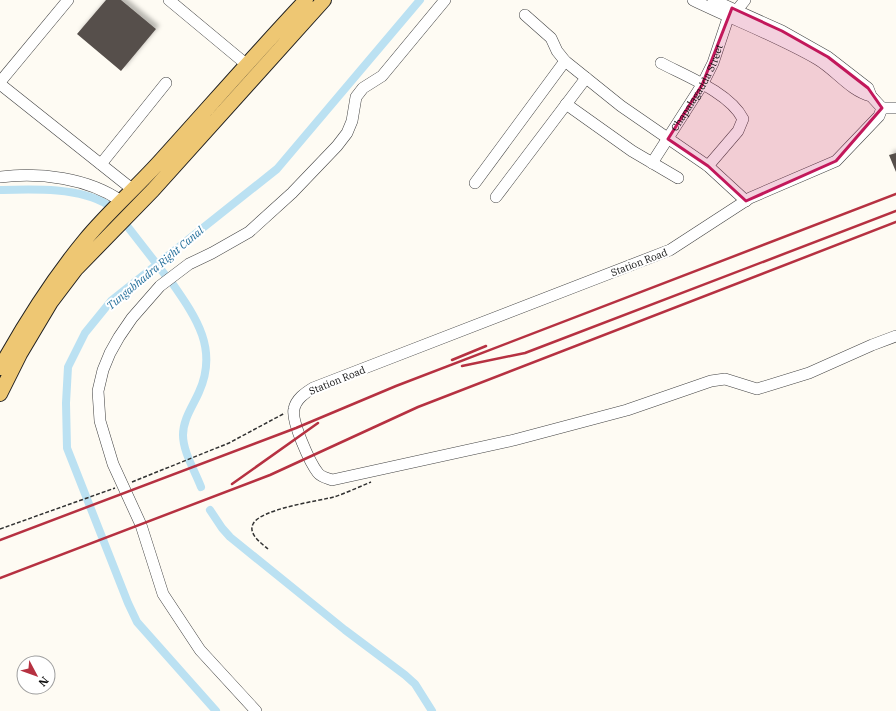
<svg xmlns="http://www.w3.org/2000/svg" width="896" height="711" viewBox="0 0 896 711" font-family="'IBM Plex Serif',serif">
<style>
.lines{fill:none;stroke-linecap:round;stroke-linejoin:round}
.canal{stroke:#bbe1f2;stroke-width:8}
.building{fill:#57504c;filter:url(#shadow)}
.minor-casing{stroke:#424242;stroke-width:12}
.major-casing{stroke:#202020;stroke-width:16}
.path{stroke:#313131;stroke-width:1.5;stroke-dasharray:4 2;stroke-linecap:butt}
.minor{stroke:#fff;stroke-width:11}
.major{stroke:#eec773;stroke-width:14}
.rail{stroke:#b63141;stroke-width:2.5}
.marked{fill:#c2185b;fill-opacity:0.2;stroke:#c2185b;stroke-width:3;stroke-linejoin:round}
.labels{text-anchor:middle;stroke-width:4;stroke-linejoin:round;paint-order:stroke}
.street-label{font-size:10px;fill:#0f0f0f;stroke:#fff}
.water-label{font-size:11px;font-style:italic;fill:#216d99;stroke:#fff}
</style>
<defs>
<filter id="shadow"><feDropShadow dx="3.5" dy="-3.5" stdDeviation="2" flood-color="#0004"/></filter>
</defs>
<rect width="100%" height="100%" fill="#fefbf3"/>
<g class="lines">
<path class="canal" d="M0,190c32,-1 80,-3 108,15
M124,222l42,54
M170,280c25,36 49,68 29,112 -6,14 -16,27 -16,43 0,17 12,36 18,52
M210,510l12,18 8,9 115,93 60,45 10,9 17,27
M216,711l-79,-89 -9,-19 -61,-155 -1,-45 2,-36 17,-34 26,-32 166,-132 143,-169"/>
</g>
<path class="building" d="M106,0h15l35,29 -35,42 -44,-37z
M896,153v19l-7,-17z"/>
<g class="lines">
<g class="minor-casing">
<g id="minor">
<path d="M169,0l77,64"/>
<path d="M693,0c41,20 84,36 124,59 19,11 33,32 54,37"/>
<path d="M713,0l69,31 46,26 40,31 3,8 11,12 -3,8 -43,45 -86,37 -80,52 -357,138c-8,5 -17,11 -19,21 -3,12 16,54 24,64 3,4 9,5 14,7l182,-40 113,-30 84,-29 14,-2 32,10 52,-16 63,-28 24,-9"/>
<path d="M737,10l8,-10"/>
<path d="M525,15l26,23 6,13 8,10 56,45 87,60 38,35"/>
<path d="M661,63c25,13 69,30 82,56l-5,12 -30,35"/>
<path d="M0,82l68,-82"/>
<path d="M0,84l132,105"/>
<path d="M566,104l66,47 46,27"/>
<path d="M882,108h14"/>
<path id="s1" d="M652,163l50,-78 11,-22 17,-51"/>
<path d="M101,164l65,-81"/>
<path d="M0,177c40,-5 88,1 121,24"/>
<path d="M475,183l90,-122"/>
<path d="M496,197l90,-119"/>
<path d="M256,711l-56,-61 -37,-56 -22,-69 -28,-61 -13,-43 -2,-30 5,-21 7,-17 9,-16 13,-19 28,-32 29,-22 23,-11 37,-21 43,-39 45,-47 10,-13 5,-12 4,-24 7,-9 19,-12 63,-76"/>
</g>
</g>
<g class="major-casing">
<path id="major" d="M0,368c25,-45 52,-88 85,-128 24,-29 52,-53 77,-81 48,-53 95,-107 144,-159
M0,394l20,-40 31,-52 25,-33 77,-79 171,-190"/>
</g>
<path class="path" d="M132,482l97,-39 56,-30
M0,529l115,-41
M268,549c-7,-6 -20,-15 -15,-25 7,-15 65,-23 81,-27 12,-4 25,-10 37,-15"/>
<use href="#minor" class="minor"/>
<use href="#major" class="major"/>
<path class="rail" d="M452,360l34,-14
M462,366l63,-13 371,-142
M232,484l86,-61
M0,540l296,-112 100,-42 500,-192
M0,578l270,-103 148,-68 478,-185"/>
</g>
<path class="marked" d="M732,8l50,23 46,26 40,31 14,20 -46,53 -90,40 -38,-35 -40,-27 34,-54z"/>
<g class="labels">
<g class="street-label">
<text dy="4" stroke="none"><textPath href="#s1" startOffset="88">Chapalagadda Street</textPath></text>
<text transform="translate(639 262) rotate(-21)" y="4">Station Road</text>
<text transform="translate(337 380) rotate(-22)" y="4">Station Road</text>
</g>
<g class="water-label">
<text transform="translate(155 268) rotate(-40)" y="4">Tungabhadra Right Canal</text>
</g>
</g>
<g transform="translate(36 675) rotate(131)"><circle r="19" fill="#ffffff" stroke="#9f9f9f"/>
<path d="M0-3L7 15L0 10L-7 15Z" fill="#b63141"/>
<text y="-6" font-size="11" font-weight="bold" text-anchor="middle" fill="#0f0f0f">N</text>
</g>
</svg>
